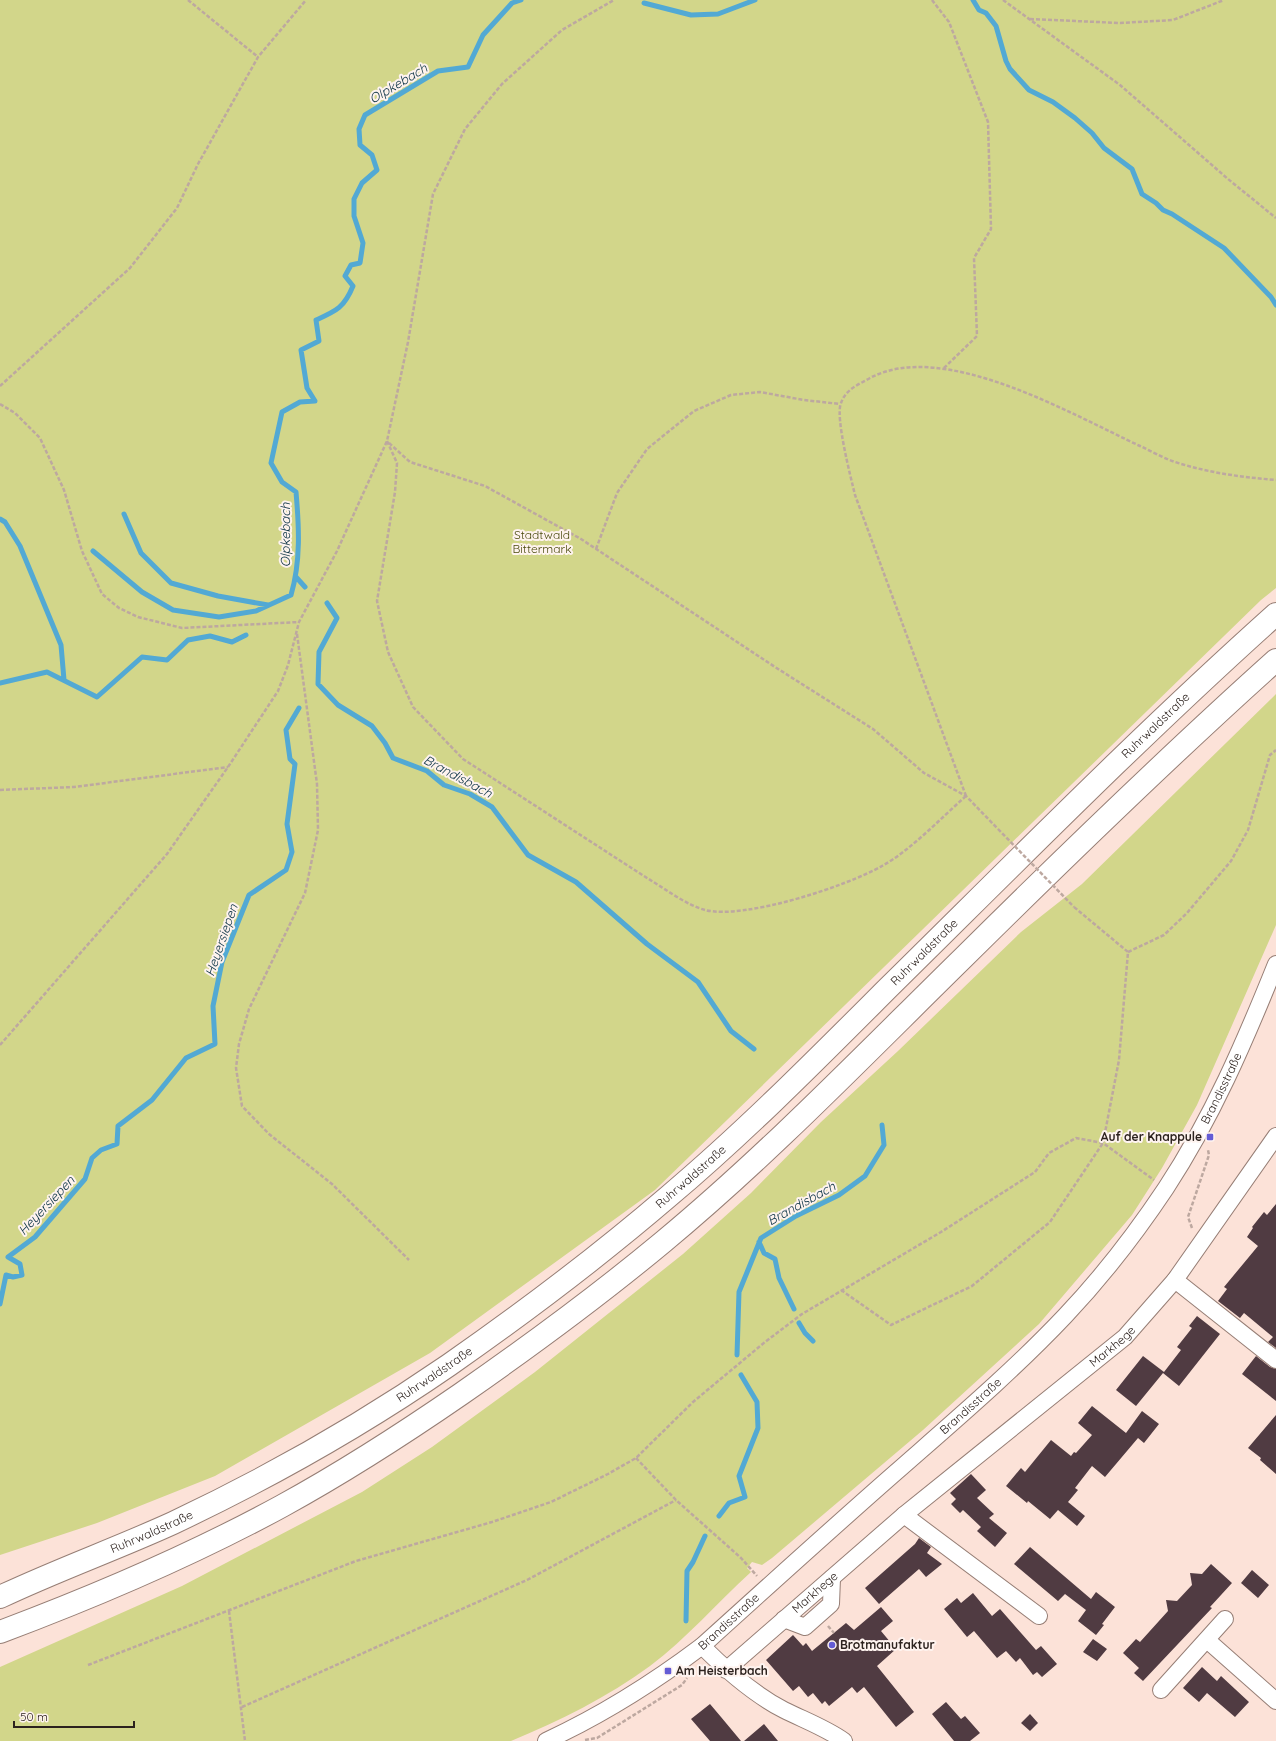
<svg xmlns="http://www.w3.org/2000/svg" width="1276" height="1741" viewBox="0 0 1276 1741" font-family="Quicksand,sans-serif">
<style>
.green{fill:#d2d68a}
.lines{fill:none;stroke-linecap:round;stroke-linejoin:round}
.stream{stroke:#52a9d4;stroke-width:5}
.building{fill:#503b42}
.minor-casing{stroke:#967e75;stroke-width:18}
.highway-casing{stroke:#967e75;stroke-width:24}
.path{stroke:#bda8a0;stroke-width:2.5;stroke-dasharray:4 2;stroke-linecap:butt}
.minor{stroke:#fff;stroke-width:16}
.highway{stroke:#fff;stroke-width:22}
.path-bridge{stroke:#bda8a0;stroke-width:2.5;stroke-dasharray:4 2;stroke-linecap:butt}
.poi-dot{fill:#645cd5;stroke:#fef3ef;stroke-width:1.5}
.labels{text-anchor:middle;stroke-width:4;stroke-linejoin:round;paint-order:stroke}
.park-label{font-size:12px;fill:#4a4b0d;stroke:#fef3ef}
.street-label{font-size:12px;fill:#2c221e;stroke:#fef3ef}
.poi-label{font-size:12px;font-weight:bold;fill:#2c221e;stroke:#fef3ef;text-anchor:start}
.water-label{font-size:13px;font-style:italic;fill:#0c3345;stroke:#fef3ef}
</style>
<rect width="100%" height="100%" fill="#fce2d8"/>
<path class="green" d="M0,0h1276v588l-15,12 -606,590 -225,163 -215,123 -118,47 -97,32z
M1276,694v231l-79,180 -35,63 -30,47 -93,109 -116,106 -151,128 -10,7 -10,-3 -5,6 4,4c-33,30 -65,67 -101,94 -42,31 -91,55 -139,75h-511v-74l182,-81 180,-94 70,-45 103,-75 148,-118 68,-61 70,-71 77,-71 123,-119 61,-48z"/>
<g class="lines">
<path class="stream" d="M973,0l6,10 7,3 10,13 10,35 4,8 19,21 24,12 22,16 17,15 12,15 28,21 10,25 14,9 7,7 9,4 52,34 47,49 5,8
M644,3l47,12 27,-1 37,-14
M124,514l17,39 30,30 47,13 50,9
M0,519l5,3 15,24 41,99 3,35
M93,551l49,41 31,18 46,7 37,-6 35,-16c10,-34 8,-69 5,-103l-14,-10 -11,-19 11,-51 18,-10 15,-1 -8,-13 -6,-38 18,-9 -3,-21c20,-9 28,-12 37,-34l-8,-10 6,-11 9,-2 3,-20 -9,-27v-17l8,-16 15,-13 -5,-15 -12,-10 -1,-16 6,-14 73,-44 30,-4 15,-32 29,-32 9,-3
M296,577l9,10
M327,603l10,15 -18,34 -1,32 20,21 34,21 13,17 8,15 34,13 17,14 26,9 22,13 36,48 48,27 71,62 51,38 33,49 23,18
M0,683l47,-11 50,25 45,-40 25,3 21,-20 22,-4 22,6 14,-7
M759,1242l5,11 11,6 4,19 15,31
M0,1304l6,-29 7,2 9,-2 -2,-11 -12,-7 27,-20 50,-58 7,-21 9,-8 16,-6 1,-18 34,-26 34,-42 29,-14 -2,-38 9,-44 27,-67 37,-25 6,-18 -5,-28 8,-60 -5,-5 -4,-29 13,-22
M799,1323l6,10 8,8
M737,1355l2,-63 22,-54 35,-22 43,-21 26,-19 19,-31 -2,-20
M719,1516l10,-13 16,-6 -6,-21 19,-48 -1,-26 -16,-27
M686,1621l1,-50 6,-9 12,-26"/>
</g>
<path class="building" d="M1276,1204v144l-8,-6 5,-5 -29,-24 -4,5 -22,-17 9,-12 -3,-2 34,-41 -11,-9 6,-9 -1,-1 12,-15 3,3z
M1197,1316l23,18 -41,52 -16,-13 -27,33 -20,-16 27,-34 21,16 17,-22 -4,-3 15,-19 -3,-2z
M1256,1356l14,11 6,2v32l-34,-27z
M1092,1406l34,27 16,-22 17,13 -15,19 -6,-5 -33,39 -13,-11 -17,22 3,2 -10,12 17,14 -8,10 -19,-16 -8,9 -22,-18 -1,2 -21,-17 15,-18 4,4 26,-32 20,16 3,-4 2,1 16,-18 -14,-12z
M1276,1415v59l-16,-14 1,-2 -13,-10z
M971,1474l15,16 -9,8 17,16 -5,4 18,15 -12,14 -18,-16 4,-4 -18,-17 -3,3 -9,-9 5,-5 -6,-6z
M919,1538l12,9 -4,6 15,11 -16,13 -7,-8 -40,35 -14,-16 50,-44z
M1030,1547l61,52 5,-7 19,15 -13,17 2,1 -8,10 -18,-14 8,-11 -21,-16 -7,7 -44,-37z
M1211,1564l21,19 -22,24 2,1 -69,73 -9,-8 5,-5 -16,-15 13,-14 4,3 28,-31 -2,-11 11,1 15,-16 -2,-12 12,1z
M1252,1570l17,15 -11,13 -17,-15z
M973,1593l19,23 8,-7 36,41 5,-4 16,18 -15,13 -5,-5 -4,3 -13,-17 -4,4 -10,-11 -9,7 -23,-27 -7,6 -23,-28 13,-11 4,5z
M881,1607l12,14 -12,10 15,18 -19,17 37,46 -18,15 -32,-40 -7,6 -5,-6 -23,19 -4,-5 -3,3 -9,-11 -5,4 -9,-11 -6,5 -27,-31 27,-25 10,11 3,-3 6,8 34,-28 8,7z
M1093,1639l14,10 -10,12 -14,-9z
M1202,1667l15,14 4,-5 28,26 -14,15 -28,-24 -8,9 -16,-14z
M946,1702l15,17 4,-3 15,17 -10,8h-16l-22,-27z
M710,1704l11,13 20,24h-31l-19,-22z
M1030,1714l8,9 -8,8 -9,-8z
M764,1724l14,17h-34z"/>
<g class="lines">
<g class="minor-casing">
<g id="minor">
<path d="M1175,1280l101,80"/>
<path d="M904,1515l135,101"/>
<path d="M784,1619l21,8 26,-23 1,-26"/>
<path d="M1207,1640l69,61"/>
<path d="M702,1646c25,25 51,48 82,64 20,10 42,18 60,31"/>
<path id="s1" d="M726,1670l178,-155 221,-178 50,-57 101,-144"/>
<path d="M1161,1690l64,-71"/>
<path id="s2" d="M546,1741c56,-26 107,-58 156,-95 64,-58 128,-116 193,-173 58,-51 117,-101 170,-157 37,-39 71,-83 101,-128 46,-70 79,-147 110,-224"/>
</g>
</g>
<g class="highway-casing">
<g id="highway">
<path id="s3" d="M0,1597c57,-27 116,-48 173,-74 95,-45 189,-98 276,-158 76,-53 150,-109 220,-169 77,-65 148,-137 219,-208 128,-126 254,-254 388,-374"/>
<path d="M0,1632c96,-36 192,-77 282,-126 62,-34 121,-72 179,-112 69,-48 137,-98 202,-152 106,-88 202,-188 301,-285 102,-101 205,-201 312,-297"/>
</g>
</g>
<path class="path" d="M188,0l70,57
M932,0l17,22 39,100 3,107 -17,29 3,78 -33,32
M1003,0l117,85 108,94 48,39
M1030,19l90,4 53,-3 51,-20
M0,386l130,-118 47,-60 21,-44 60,-107 48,-57
M0,404l15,9 25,25 24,52 18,61 20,43 17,14 19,9 44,11 117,-6
M387,441l10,22 -2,29 -18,109 11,51 25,55 50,52 184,119c17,10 39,27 58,32 39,10 142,-24 177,-44 29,-16 59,-48 84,-70
M389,443l21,19 75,24 96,53 194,128 98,62 51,44 42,23 32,33
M596,549l21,-56 30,-44 47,-38 37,-16 29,-3 44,8 36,4
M297,634l20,150 1,46 -13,63 -56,116 -10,35 -3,24 6,38 27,28 63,50 77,76
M0,790l74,-3 154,-20
M966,796l-111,-301c-4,-17 -20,-78 -14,-92 5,-14 17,-18 29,-25 73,-39 201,36 270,68 11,5 23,12 35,16 34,11 66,15 101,18
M1128,952l36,-17 23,-22 44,-52 17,-31 22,-75 6,-5
M0,1045l167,-191 61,-87 50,-76 10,-26 11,-43 38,-71 50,-110 21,-99 25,-148 32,-65 37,-45 60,-54 52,-30
M1192,1228l-4,-11 21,-62 -1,-5
M841,1290l50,35 81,-39 78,-64 53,-79 16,-83 9,-108 -54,-45
M636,1458l40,42 65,58 16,18
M229,1611l16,130
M828,1626l6,7
M88,1665l268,-104 136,-39 59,-20 57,-28 28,-16 57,-56 72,-60 37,-28 139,-82 94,-60 14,-19 27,-15 27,5 51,37
M242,1707l285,-127 149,-80
M585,1740l12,-2 85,-53 5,-7"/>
<use href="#minor" class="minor"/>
<use href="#highway" class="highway"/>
<path class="path-bridge" d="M998,829l76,78"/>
</g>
<g class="poi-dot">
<rect x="1206" y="1133" width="8" height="8" rx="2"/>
<circle cx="832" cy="1645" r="4"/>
<rect x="664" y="1667" width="8" height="8" rx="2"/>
</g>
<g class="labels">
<g class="park-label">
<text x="542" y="539">Stadtwald<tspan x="542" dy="14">Bittermark</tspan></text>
</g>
<g class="street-label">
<text dy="4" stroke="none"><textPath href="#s3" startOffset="1461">Ruhrwaldstraße</textPath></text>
<text dy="4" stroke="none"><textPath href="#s3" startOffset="1137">Ruhrwaldstraße</textPath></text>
<text dy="4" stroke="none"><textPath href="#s2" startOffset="951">Brandisstraße</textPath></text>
<text dy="4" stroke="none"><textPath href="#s3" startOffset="813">Ruhrwaldstraße</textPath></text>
<text dy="4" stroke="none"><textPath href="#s1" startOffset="504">Markhege</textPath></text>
<text dy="4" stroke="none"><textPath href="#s3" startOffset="489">Ruhrwaldstraße</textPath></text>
<text dy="4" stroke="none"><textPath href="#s2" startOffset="543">Brandisstraße</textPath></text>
<text dy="4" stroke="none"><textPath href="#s3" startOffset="165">Ruhrwaldstraße</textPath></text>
<text dy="4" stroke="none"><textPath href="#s1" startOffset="118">Markhege</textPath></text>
<text dy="4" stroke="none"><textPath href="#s2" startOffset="219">Brandisstraße</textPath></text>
</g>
<g class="poi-label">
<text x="1202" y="1141" text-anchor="end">Auf der Knappule</text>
<text x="840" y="1649">Brotmanufaktur</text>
<text x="676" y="1675">Am Heisterbach</text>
</g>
<g class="water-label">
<text transform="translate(398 83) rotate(-31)" y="5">Olpkebach</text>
<text transform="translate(285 535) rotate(-90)" y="5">Olpkebach</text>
<text transform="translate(458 776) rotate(28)" y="5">Brandisbach</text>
<text transform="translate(221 940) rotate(-71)" y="5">Heyersiepen</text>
<text transform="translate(801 1203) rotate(-29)" y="5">Brandisbach</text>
<text transform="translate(46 1205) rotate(-47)" y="5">Heyersiepen</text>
</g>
</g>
<path d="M14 1721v6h120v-6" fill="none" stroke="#2c221e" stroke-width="2"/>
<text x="20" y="1721" font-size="12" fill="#2c221e" stroke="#fef3ef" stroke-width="3" paint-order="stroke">50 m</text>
</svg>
